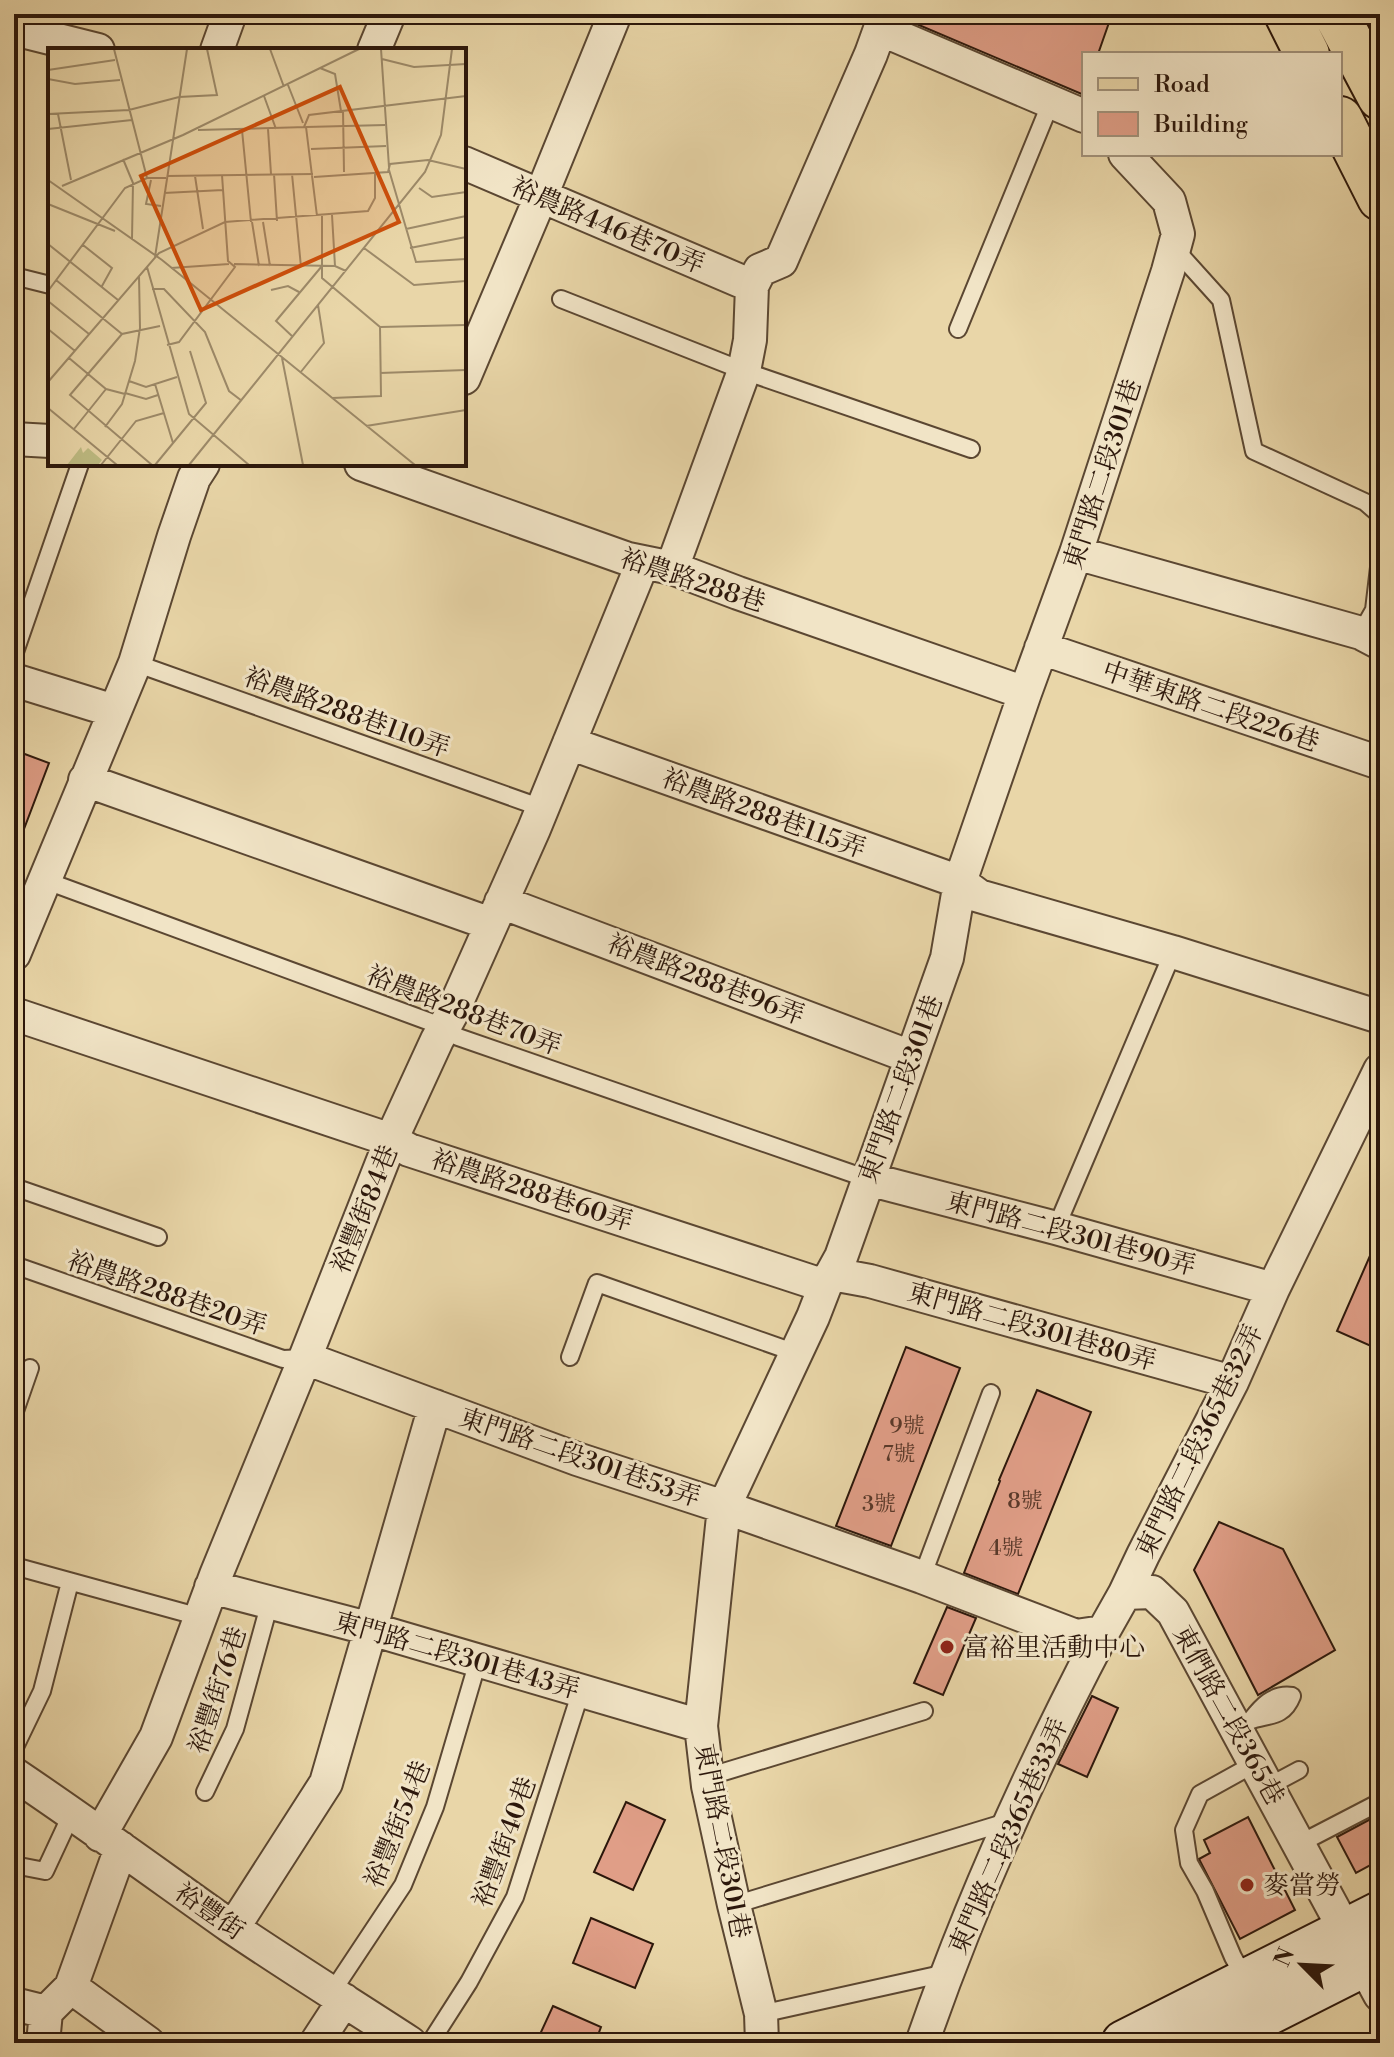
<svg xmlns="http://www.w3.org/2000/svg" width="1394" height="2057" viewBox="0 0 1394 2057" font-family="'Libre Bodoni','Noto Serif TC',serif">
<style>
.building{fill:#e09e87;stroke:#2c170b;stroke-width:2}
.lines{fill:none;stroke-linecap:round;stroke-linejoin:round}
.service-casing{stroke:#5b4732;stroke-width:20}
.minor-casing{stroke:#5b4732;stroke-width:36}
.secondary-casing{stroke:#2c170b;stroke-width:48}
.primary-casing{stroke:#2c170b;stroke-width:48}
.service{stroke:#f1e4c6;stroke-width:16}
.minor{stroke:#f1e4c6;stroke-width:32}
.secondary{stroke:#f1e4c6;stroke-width:44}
.primary{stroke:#e9d6a8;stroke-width:44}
.poi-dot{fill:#8f2418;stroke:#f1e4c6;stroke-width:3}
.labels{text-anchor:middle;stroke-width:6;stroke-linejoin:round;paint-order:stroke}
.number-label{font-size:22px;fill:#59392a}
.street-label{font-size:26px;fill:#2c170b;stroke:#f1e4c6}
.poi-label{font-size:26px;fill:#2c170b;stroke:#f1e4c6;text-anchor:start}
.inset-road{fill:none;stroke:#9d8a69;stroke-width:2}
.view{fill:#cc4f0c;fill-opacity:0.15;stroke:#cc4f0c;stroke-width:4}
.inset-edge{fill:none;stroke:#2c170b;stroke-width:4}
</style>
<rect width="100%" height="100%" fill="#e9d6a8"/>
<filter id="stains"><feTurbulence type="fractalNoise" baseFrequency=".0025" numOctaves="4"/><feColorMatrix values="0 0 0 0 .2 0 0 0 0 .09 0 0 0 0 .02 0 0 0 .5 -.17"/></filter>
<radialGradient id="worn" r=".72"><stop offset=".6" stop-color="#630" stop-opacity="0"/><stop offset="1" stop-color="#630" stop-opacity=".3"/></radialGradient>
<path class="building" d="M900,14h212l-14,40h-14v41l-184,-78z
M14,750l35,13 -33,87h-2z
M1380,1233v117l-43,-19z
M906,1347l54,21 -69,178 -55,-20z
M1037,1390l54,22 -73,182 -54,-21 36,-92 -1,-1z
M1219,1522l64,27 52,101 -77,45 -64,-125z
M947,1607l29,11 -33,77 -29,-12z
M1092,1696l26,12 -31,69 -29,-13z
M626,1802l39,18 -32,70 -39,-18z
M1380,1814v46l-24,13 -19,-36z
M1248,1817l47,93 -55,29 -41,-80 11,-6 -6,-13z
M591,1918l62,26 -18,44 -62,-25z
M553,2006l48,21 -6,16h-59z"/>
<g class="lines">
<g class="service-casing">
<path id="service" d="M1175,249l46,51 33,151 111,51 15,13
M14,276l36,9
M561,299l183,72 227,78
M958,329l93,-227
M1361,633l13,-23 6,-51
M14,655l66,-191
M135,663l407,145
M44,880l400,147 14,10 410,142
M14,1187l144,50
M1056,1228l117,-276
M14,1265l269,94 22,-1
M570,1357l27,-74 199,70
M14,1414l16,-46
M14,1566l186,51
M922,1577l69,-184
M1237,1728c4,-2 8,-5 12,-7 18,-7 34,-2 43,-25 -19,-3 -31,11 -41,24
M14,1749l28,-58 28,-109
M707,1777l217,-66
M1269,1786l30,-16
M205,1792l30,-63 35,-127
M1299,1844l81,-42
M14,1865l31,6 27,-58
M734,1905l276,-84
M1246,1980l-13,-23 -28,-66 -16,-28 -5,-33 16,-36 56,-31
M332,1992l71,-107 32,-78 43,-146
M761,2014l185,-41
M430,2043l39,-61 46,-85 66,-206"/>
</g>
<g class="minor-casing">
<path id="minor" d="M14,29l84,21
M880,29l204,87
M217,50l13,-36
M374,50l15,-36
M464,163l288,123
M464,378l77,-182 74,-182
M14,439l36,2
M361,464l267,95 44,9 66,25 287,100
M1076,553l285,80 19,10
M672,568l72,-197 6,-31 2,-54 8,-16 21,-9 90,-207 9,-25 1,-15
M1041,648l339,115
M14,680l100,31
M569,743l391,139 19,14 194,56 207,65
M85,780l406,144
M501,902l410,155
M14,954l121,-291 39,-127 20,-58 9,-14
M14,1014l377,126 18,10 416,136
M868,1179l188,49 217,61
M832,1274l38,7 362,101
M305,1358l272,101 147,48 198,70 154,59 27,-4 22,-39 27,-1 21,20 207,383
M211,1587l160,42 330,97
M1125,1593l18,-38 89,-173 41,-93 107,-219
M14,1774c73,49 144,101 216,152 59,40 120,78 180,117
M100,1835l56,-98 60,-162 89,-217 86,-218 46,-100 15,-27 82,-184 109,-267
M233,1928l93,-145 109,-377
M71,1987l77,56
M14,2004l32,8
M43,2043l3,-31 25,-25 50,-139
M316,2043l28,-43
M762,2043l-1,-29 -27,-109 -26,-119 -7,-60 23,-219 89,-190 12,-31 16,-29 106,-299 13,-76 65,-189 51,-140 92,-282 10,-37 -9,-33 -44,-47
M922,2043c49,-142 111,-278 181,-411"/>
</g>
<g class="secondary-casing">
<path id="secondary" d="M1124,2043l256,-129
M1208,2043l172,-87"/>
</g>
<g class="primary-casing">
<path id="primary" d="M1287,14l20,40
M1336,14l44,83
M1340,119l40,79"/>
</g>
<use href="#service" class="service"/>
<use href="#minor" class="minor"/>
<use href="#secondary" class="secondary"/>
<use href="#primary" class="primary"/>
</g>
<g class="poi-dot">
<circle cx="947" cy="1647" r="8"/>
<circle cx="1247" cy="1885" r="8"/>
</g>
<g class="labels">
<g class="number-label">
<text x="907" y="1433">9號</text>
<text x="899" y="1461">7號</text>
<text x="1025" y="1508">8號</text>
<text x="879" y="1511">3號</text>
<text x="1006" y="1555">4號</text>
</g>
<g class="street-label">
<text transform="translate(608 225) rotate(23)" y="9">裕農路446巷70弄</text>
<text transform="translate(1102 474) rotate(-72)" y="9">東門路二段301巷</text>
<text transform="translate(693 580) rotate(18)" y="9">裕農路288巷</text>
<text transform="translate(1211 706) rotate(19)" y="9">中華東路二段226巷</text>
<text transform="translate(347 712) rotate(20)" y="9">裕農路288巷110弄</text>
<text transform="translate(764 813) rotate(20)" y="9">裕農路288巷115弄</text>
<text transform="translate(706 979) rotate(21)" y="9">裕農路288巷96弄</text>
<text transform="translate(464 1010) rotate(21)" y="9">裕農路288巷70弄</text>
<text transform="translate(900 1089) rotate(-70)" y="9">東門路二段301巷</text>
<text transform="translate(532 1190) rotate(18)" y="9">裕農路288巷60弄</text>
<text transform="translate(364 1209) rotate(-68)" y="9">裕豐街84巷</text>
<text transform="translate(1071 1233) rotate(15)" y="9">東門路二段301巷90弄</text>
<text transform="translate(167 1293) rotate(19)" y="9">裕農路288巷20弄</text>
<text transform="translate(1032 1326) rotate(16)" y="9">東門路二段301巷80弄</text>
<text transform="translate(1199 1441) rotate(-64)" y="9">東門路二段365巷32弄</text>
<text transform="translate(580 1457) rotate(19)" y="9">東門路二段301巷53弄</text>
<text transform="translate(457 1655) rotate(16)" y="9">東門路二段301巷43弄</text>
<text transform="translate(217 1690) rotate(-72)" y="9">裕豐街76巷</text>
<text transform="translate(1229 1715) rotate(61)" y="9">東們路二段365巷</text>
<text transform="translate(397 1824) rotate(-68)" y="9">裕豐街54巷</text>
<text transform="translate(1008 1836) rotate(-66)" y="9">東門路二段365巷33弄</text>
<text transform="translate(723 1841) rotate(79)" y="9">東門路二段301巷</text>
<text transform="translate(504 1842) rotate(-70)" y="9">裕豐街40巷</text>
<text transform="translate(210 1911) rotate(35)" y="9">裕豐街</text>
</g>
<g class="poi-label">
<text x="963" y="1656">富裕里活動中心</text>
<text x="1263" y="1894">麥當勞</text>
</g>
</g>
<g transform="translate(48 48)">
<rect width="418" height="418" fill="#e9d6a8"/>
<path d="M33,399l2,6 5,-5 14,12 -4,5h-31z" fill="#bebc83"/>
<path class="inset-road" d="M66,1l33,129M222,1l14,38M333,1l8,118M334,11l32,8 52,-3M272,20l15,6 6,37M0,22l67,-10M0,31l27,5 45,-4M240,37l15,38M216,48l12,33M295,62l1,62M0,66l81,-4 50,-13 38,-2 -10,-46M10,66l13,66M256,79l5,-12 157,-19M258,79l79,-2M0,81l84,-9M220,81l3,45M150,82l108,-3 11,89M194,82l9,92M263,101l75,-3M75,111l10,24 -1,56M341,122l27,92 50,-3M226,126l3,47M244,126l9,93M119,128l146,-2M147,128l8,53M266,129l74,-5 2,-8 38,-4 38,9M0,132l114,80 253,205M103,132l-5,24 15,2M14,138l121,-51 176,-86M371,140l13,9 34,-5M116,145l59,-3M0,156l67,27M284,167l3,51M274,168v62l58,49 1,69 -49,2M204,174l7,44M215,174l7,44M358,181l60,-13M0,196l70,56M35,197l29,23 -10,18M316,200l50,37 52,-4M362,200l56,-11M107,209l32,-208M186,216l101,2 11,5M99,219l42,147 60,51M123,220l58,-4M8,232l66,54M104,241h12l41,43 24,59 13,10M223,242l17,-4 11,6M0,243l77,-103 22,-10h19M0,253l41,33M332,279l86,-2M0,281l27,22M245,289l-17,-16 46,-55M119,297l12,-3 56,-75 -7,-6 -6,-86M21,310l37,31 19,5M234,310l21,107M252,325l24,-30 -6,-38M332,325l86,-3M81,333l17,6 31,-10M0,334l111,-129 66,-31 143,-11 7,-13v-25M107,336l18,59M77,345l21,6 12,-4M0,360l69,57M318,378l100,-16M57,379l17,-23 13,-43 5,-33 -1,-52M26,381l32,-40M53,417l35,-44 28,-8M104,417l-82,-70 52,-61 38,-8M107,417l51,-62 -16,-52M141,417l236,-293 16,-37 11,-86M259,417h26"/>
<path class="view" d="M292,39l59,135 -198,88 -60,-134z"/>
<rect width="418" height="418" class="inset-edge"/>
</g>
<rect width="1394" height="2057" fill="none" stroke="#e9d6a8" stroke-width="48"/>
<rect x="16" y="16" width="1362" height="2025" fill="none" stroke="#2c170b" stroke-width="4"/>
<rect x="24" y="24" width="1346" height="2009" fill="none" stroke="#2c170b" stroke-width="2"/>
<rect x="1082" y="52" width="260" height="104" fill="#f1e4c6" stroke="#a2927b" stroke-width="2"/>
<rect x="1098" y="78" width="40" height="12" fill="#e9d6a8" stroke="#a2927b" stroke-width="2"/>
<text x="1154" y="92" font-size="24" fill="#2c170b">Road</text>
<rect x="1098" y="112" width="40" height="24" fill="#e09e87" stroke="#a2927b" stroke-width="2"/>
<text x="1154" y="132" font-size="24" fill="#2c170b">Building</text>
<g transform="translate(1302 1965) rotate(294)" stroke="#f1e4c6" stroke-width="6" paint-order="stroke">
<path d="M0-6L14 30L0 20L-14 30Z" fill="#2c170b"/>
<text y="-12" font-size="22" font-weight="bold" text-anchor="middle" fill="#2c170b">N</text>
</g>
<rect width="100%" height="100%" filter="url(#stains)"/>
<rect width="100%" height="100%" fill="url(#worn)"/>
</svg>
